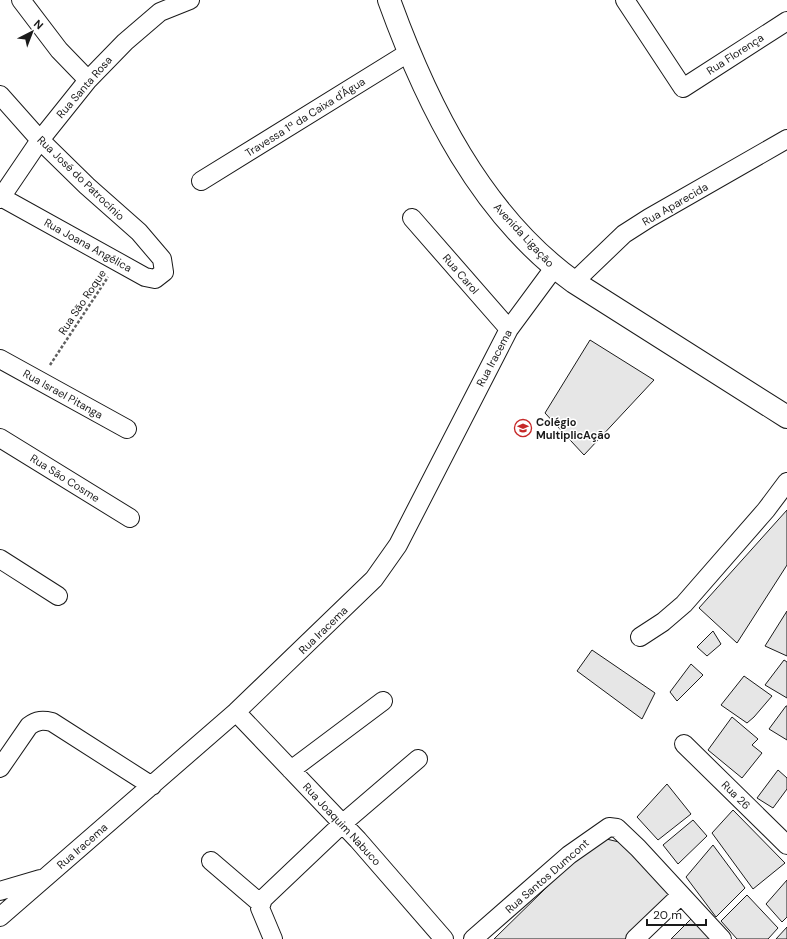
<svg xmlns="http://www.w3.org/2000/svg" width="787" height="939" viewBox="0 0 787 939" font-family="'DM Sans',sans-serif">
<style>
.building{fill:#e6e6e6;stroke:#1a1a1a}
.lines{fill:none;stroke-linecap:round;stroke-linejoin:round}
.street-casing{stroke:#1a1a1a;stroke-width:20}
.primary-casing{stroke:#1a1a1a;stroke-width:24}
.path{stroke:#5f5f5f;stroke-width:2.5;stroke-dasharray:3 2;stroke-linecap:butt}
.street{stroke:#fff;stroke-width:18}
.primary{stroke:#fff;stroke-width:22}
.labels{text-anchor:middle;stroke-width:3;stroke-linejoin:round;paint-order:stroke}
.street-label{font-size:11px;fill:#1a1a1a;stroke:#fff}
.poi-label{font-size:11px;font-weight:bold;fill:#1a1a1a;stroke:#fff;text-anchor:start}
</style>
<rect width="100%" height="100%" fill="#fff"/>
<path class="building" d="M590,340l64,40 -70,75 -39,-42z
M787,510v55l-50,78 -38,-35z
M787,611v45l-22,-10z
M713,631l8,13 -14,12 -10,-9z
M592,650l63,43 -13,26 -65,-48z
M784,660l3,2v36l-22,-13z
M691,664l12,11 -26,26 -7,-9z
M744,676l28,20 -18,21 -7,6 -26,-18z
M786,706h1v34l-18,-11z
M732,717l26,22 -6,6 10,8 -20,25 -34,-28z
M778,770l9,8v11l-14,19 -16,-10z
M667,784l24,30 -33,26 -21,-23z
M733,810l52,53 -32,26 -41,-56z
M693,820l14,16 -29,28 -15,-19z
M598,837l21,5 55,55 -43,42h-137z
M713,845l32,43 -29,29 -30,-40z
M787,880v37l-5,5 -16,-18z
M747,895l31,33 -10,11h-31l-16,-18z
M692,918l19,21h-40z
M787,927v12h-11z"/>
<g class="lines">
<g class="street-casing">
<path id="street" d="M21,0l38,50 29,30
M625,0l58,88 104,-67
M0,95l40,45 47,46 52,46 23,27 2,13 -9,7 -10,-2 -144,-80
M201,181l207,-128
M0,199l40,-59 48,-60 37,-38 35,-30 30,-12
M412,218l97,111
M574,282l50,-48 25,-16 138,-79
M0,359l127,70
M0,438l130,80
M0,559l58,37
M640,637l23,-15 21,-18 82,-94 21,-28
M236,712l122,128 86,99
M684,744l103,101
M0,768l29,-42c8,-6 14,-6 23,-4l100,64
M291,770l92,-69
M211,861l49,42
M0,891l40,-12
M0,917l236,-205 138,-133 24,-34 111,-216 45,-61
M273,939l-13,-31 3,-9 79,-75 76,-65
M473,939l96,-84 40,-28 8,1 21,20 84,91
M635,939l46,-44"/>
</g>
<g class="primary-casing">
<path id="primary" d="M389,0c38,105 92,215 185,282l213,135"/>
</g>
<path class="path" d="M50,365l58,-88"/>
<use href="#street" class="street"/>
<use href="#primary" class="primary"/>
</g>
<defs>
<g id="school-ring" transform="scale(0.9)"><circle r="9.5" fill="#fff" stroke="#c62828" stroke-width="1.5"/><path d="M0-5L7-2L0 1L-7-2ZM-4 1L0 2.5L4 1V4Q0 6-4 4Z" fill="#c62828"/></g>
</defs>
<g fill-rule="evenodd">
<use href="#school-ring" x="523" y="428"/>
</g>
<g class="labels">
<g class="street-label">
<text transform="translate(735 54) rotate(-33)" y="4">Rua Florença</text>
<text transform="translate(84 87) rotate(-49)" y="4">Rua Santa Rosa</text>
<text transform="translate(305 117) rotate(-32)" y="4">Travessa 1ª da Caixa d'Água</text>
<text transform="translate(81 178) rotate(44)" y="4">Rua José do Patrocínio</text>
<text transform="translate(675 204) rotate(-30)" y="4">Rua Aparecida</text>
<text transform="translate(524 235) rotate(47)" y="4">Avenida Ligação</text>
<text transform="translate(88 245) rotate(29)" y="4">Rua Joana Angélica</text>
<text transform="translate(461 274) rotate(49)" y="4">Rua Carol</text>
<text transform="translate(82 302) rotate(-56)" y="4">Rua São Roque</text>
<text transform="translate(494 358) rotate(-62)" y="4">Rua Iracema</text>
<text transform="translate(63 394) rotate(29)" y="4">Rua Israel Pitanga</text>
<text transform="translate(65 478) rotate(32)" y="4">Rua São Cosme</text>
<text transform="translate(323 630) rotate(-44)" y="4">Rua Iracema</text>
<text transform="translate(736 795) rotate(45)" y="4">Rua 26</text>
<text transform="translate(342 824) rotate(47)" y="4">Rua Joaquim Nabuco</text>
<text transform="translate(82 846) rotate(-41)" y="4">Rua Iracema</text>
<text transform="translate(547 876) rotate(-41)" y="4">Rua Santos Dumcont</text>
</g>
<g class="poi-label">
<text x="536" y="426">Colégio<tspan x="536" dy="13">MultiplicAção</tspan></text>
</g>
</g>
<g transform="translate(32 32) rotate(42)" stroke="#ffffff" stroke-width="3" paint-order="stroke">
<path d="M0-3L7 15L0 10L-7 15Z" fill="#1a1a1a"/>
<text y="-6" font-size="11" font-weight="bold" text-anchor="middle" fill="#1a1a1a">N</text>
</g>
<path d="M647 919v6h59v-6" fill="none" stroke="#1a1a1a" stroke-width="2"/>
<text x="653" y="919" font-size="12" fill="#1a1a1a" stroke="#ffffff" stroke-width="3" paint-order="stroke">20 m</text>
</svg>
